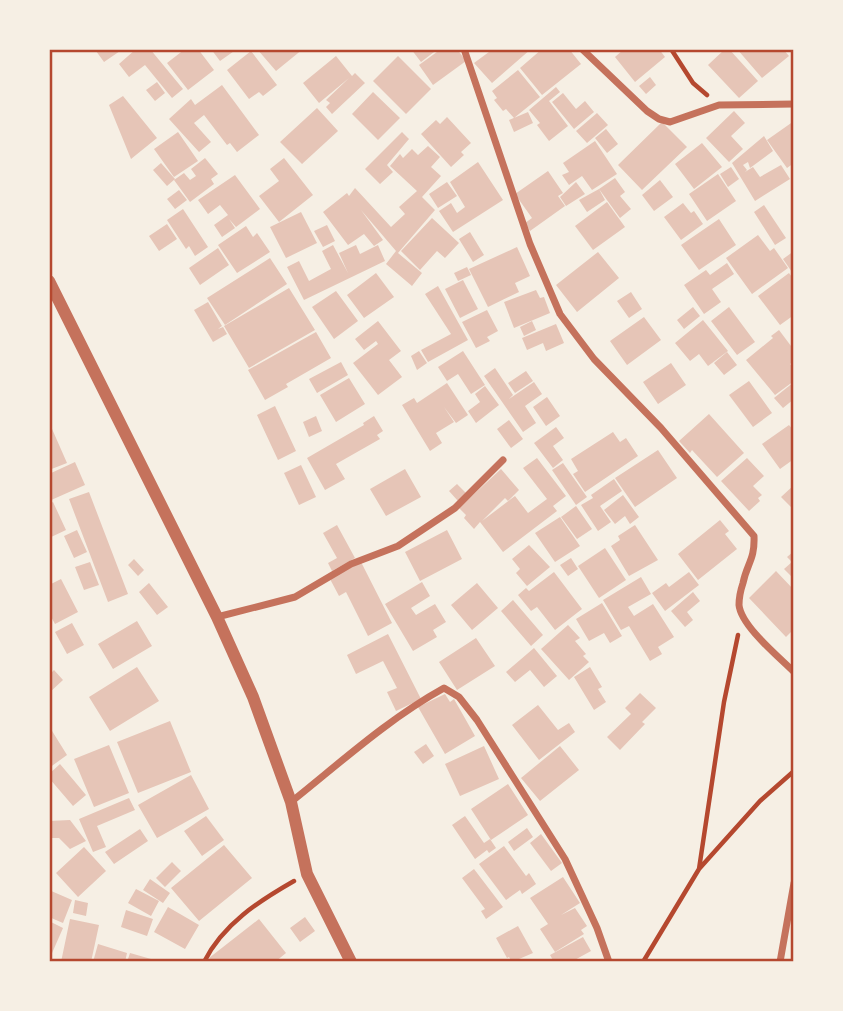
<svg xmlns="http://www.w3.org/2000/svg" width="843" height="1011" viewBox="0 0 843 1011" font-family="Arial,sans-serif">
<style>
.building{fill:#e6c5b7}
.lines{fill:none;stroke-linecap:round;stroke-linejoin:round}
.path{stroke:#b5482f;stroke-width:4.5}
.minor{stroke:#c5725c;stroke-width:7}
.tertiary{stroke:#c5725c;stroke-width:12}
.neatline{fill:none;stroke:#b5482f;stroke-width:2.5}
</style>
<rect width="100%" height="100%" fill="#f6efe4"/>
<path class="building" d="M100,49h23l-19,13 -8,-11z
M136,49h14l33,40 -11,9 -27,-33 -16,12 -10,-13z
M185,49h13l16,21 -26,20 -21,-27z
M211,49h26l-17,12z
M257,49h46l-27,22z
M411,49h27l-17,13z
M441,49h16l9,12 -33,24 -14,-20z
M493,49h38l-39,34 -18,-20z
M542,49h27l12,15 -39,31 -22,-27z
M624,49h35l6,8 -30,25 -20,-25z
M725,49h4l29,32 -19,17 -31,-33z
M737,49h46l6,7 -27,22z
M251,51l26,34 -14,11 -4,-4 -10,7 -22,-29z
M336,56l16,20 3,-3 10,10 -33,31 -6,-7 4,-4 -4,-3 23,-22 -30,25 -16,-20z
M398,56l33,33 -25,25 -33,-33z
M518,70l22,27 -26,21 -8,-9 -3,2 -9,-11 3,-2 -5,-7z
M650,77l6,8 -10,9 -7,-8z
M157,82l8,11 -10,8 -9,-11z
M222,85l37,50 -22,17 -7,-9 -3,2 -23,-30 -10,8 17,19 -12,10 -30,-33 22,-20 4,6z
M556,87l4,5 -11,9 19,25 -19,15 -12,-16 3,-2 -11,-13z
M373,92l27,26 -22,22 -26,-26z
M563,93l13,16 9,-8 9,11 -20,17 -22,-27z
M123,96l34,42 -26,21 -22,-54z
M317,108l21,23 -36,33 -22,-22z
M734,111l11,12 -14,13 12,13 -14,13 -23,-24z
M528,112l5,11 -19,9 -5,-12z
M597,113l11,12 -21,18 -11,-12z
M447,117l24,26 -10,9 3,3 -13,12 -30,-33 15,-14 4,4z
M794,121v42l-7,5 -20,-28z
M662,122l25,25 -45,43 -24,-25z
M606,129l12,15 -11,9 -12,-15z
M178,132l20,29 -24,16 -20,-28z
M402,132l7,7 -22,26 6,7 -13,12 -15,-15z
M764,136l9,15 -23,17 -2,-6 -5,3 4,5 -2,2 8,-5 7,10 21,-12 9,14 -35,22 -23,-38z
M595,141l22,33 -25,16 -10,-14 -13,9 -7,-10 7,-3 -6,-9z
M702,143l20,24 -28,22 -19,-25z
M428,146l12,11 -9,10 10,9 -19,21 13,13 -37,43 24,20 -10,13 -26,-22 10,-13 -35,-41 22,30 -9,6 -10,-12 -16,11 -25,-33 24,-19 2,3 6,-8 36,39 14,-13 -6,-7 18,-16 -27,-25 10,-12 3,4 9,-9 6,6z
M205,158l13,16 -7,5 3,5 -24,18 -16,-22 10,-7 6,7 6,-4 -5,-7z
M284,158l29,37 -34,27 -20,-26 20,-15 -9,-12z
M478,162l25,38 -50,32 -14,-21 12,-8 6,10 8,-6 -15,-25z
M161,163l14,16 -8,7 -14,-16z
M731,167l8,12 -11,8 -8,-13z
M548,171l15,22 -5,3 7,10 -35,25 -5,-8 7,-5 -17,-24z
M718,174l18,27 -29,20 -18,-27z
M235,175l25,34 -24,18 -7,-8 6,9 -13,9 -8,-12 14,-10 -8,-10 -12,9 -10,-14z
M615,178l10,14 -5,4 11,13 -11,9 -21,-29z
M660,180l13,17 -19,14 -12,-16z
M447,182l10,14 -19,12 -9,-14z
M576,182l9,12 -19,12 -6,-9z
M599,189l6,11 -18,12 -8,-12z
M179,190l8,10 -12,9 -8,-10z
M607,202l18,25 -32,23 -18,-24z
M683,203l8,10 3,-2 9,13 -22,16 -17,-23z
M764,205l22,33 -11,7 -21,-33z
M183,209l25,38 -13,9 -6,-10 -3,3 -19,-29z
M301,212l16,31 -31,15 -16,-31z
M432,218l27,25 -14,15 -8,-7 -17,19 -19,-19z
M719,219l17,26 -37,25 -18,-25z
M167,224l10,15 -18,12 -10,-15z
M327,225l8,16 -12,6 -9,-16z
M246,226l7,11 4,-4 13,19 -33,21 -19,-28z
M470,232l14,23 -11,7 -14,-23z
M758,235l12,16 4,-3 14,20 -36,26 -26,-36z
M333,245l15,28 -9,-20 17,-8 4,9 18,-9 7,16 -81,39 -17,-33 12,-6 10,20 22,-12 -9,-18z
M517,247l13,29 -15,7 4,9 -31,15 -19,-38z
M218,248l11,17 -29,20 -11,-17z
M794,251v24l-11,-16z
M598,252l21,26 -42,34 -21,-27z
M270,258l17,26 -62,41 -18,-27z
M727,263l7,11 -22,15 9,13 -17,12 -20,-29 22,-15 4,5z
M467,267l4,8 -13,6 -4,-8z
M376,273l18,24 -30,21 -17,-23z
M789,273l5,7v35l-14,10 -22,-29z
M463,280l15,29 -18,9 -15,-29z
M438,286l30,54 -40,22 -7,-12 30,-16 -26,-40z
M289,288l26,42 -66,38 -25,-42z
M536,290l4,8 4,-1 6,16 -36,15 -10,-26z
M336,291l22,30 -24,18 -22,-32z
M631,292l11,17 -13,9 -12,-17z
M208,302l14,24 -4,3 5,-2 4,7 -14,8 -19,-32z
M693,307l7,9 -16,13 -7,-9z
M729,307l26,35 -18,13 -26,-34z
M487,310l11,21 -11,6 3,4 -14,7 -14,-26z
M644,317l17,23 -34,25 -17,-24z
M703,320l25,31 -20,15 -9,-12 -9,7 -15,-18z
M378,321l23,30 -12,9 13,17 -24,18 -25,-32 25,-19 -2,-3 -12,9 -9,-11z
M532,321l4,9 -12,6 -4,-9z
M556,324l8,19 -18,8 -3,-8 -16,7 -5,-12z
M779,330l15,20v11l-4,3 4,4v13l-19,14 -29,-35 27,-22 -2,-2z
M316,332l15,26 -45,26 2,3 -23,13 -17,-30z
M419,351l8,12 -10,7 -6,-14z
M463,351l22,34 -14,9 -13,-20 -11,7 -9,-14z
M727,352l10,13 -13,10 -10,-12z
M341,362l7,13 -31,18 -8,-14z
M671,363l15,22 -28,19 -15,-22z
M495,368l18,27 -4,4 25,-17 8,12 -17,12 11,17 -13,9 -39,-56z
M526,371l7,10 -18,12 -7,-10z
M349,378l16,26 -29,18 -16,-27z
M749,381l23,32 -19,14 -24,-32z
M794,382v17l-11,9 -9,-10z
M447,383l21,32 -12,8 -12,-16 10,15 -18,11 6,10 -12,8 -28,-46 12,-7 3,5z
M485,386l14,19 -23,18 -8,-12 12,-9 -5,-8z
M547,397l13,19 -14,10 -13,-19z
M275,406l21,45 -18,9 -21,-45z
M709,414l35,39 -27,24 -25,-27 -2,3 -11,-12z
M316,416l6,15 -13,6 -6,-15z
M374,416l9,15 -6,4 3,4 -44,25 9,15 -20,11 -18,-32 57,-33 -1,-2z
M509,420l14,19 -12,9 -14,-19z
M49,422l18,41 -18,7z
M789,425l5,6v28l-14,10 -18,-25z
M556,427l8,11 -11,8 10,14 -10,8 -19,-25z
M613,432l7,10 6,-4 12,18 -53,36 -12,-18 5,-3 -7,-12z
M658,450l19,28 -42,29 -20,-29z
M537,458l29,38 -13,10 4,5 -54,41 -23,-30 -6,7 -10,-11 2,-3 -7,-7 42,-39 18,21 -11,11 -3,-3 -23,23 33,-25 13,17 19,-14 -24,-31z
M747,458l17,18 -11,10 9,9 -4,3 2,3 -11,10 -28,-30z
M75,462l10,23 -36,16v-27z
M563,463l24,34 -11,8 -24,-35z
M301,465l15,32 -17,8 -15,-32z
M405,469l16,28 -35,19 -16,-27z
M614,479l8,12 -22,15 11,16 -13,9 -17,-26 12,-7 -2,-3z
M457,484l10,10 -9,7 -9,-10z
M794,485v25l-13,-13z
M89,492l39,102 -20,8 -39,-103z
M623,495l16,22 -9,7 -5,-8 -10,8 -11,-14z
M53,502l13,28 -17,8v-34z
M576,506l16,23 -15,10 -16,-22z
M560,517l20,29 -25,16 -20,-29z
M720,520l9,11 -4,3 12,15 -39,31 -20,-26z
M337,525l18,33 -23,13 -4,-8 9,-5 -14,-25z
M635,525l23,35 -29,16 -18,-30 9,-6 -2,-4z
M77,530l10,22 -13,6 -10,-22z
M447,530l15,29 -42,22 -15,-29z
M529,545l21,22 -23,19 -11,-13 4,-4 -8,-10z
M605,548l21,32 -27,18 -21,-32z
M794,551v28l-10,-10 8,-7 -5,-5z
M571,558l7,11 -10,7 -8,-11z
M134,559l10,11 -6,6 -10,-11z
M90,562l9,23 -15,5 -9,-23z
M361,562l31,61 -24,13 -22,-44 -7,4 -9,-17z
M776,571l18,19v39l-8,8 -37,-39z
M554,572l28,37 -27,21 -18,-23 -6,4 -13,-16 8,-7 3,3z
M689,572l10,13 -34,26 -13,-18 14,-10 3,4z
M641,577l10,17 -23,13 6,9 19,-12 21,33 -16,10 4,7 -12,7 -21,-35 -8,4 -18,-30z
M61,579l17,33 -23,12 -6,-11v-28z
M422,582l8,14 -19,12 5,7 19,-11 11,18 -13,8 4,7 -24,14 -28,-47z
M149,583l19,24 -11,8 -18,-23z
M477,583l21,25 -26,22 -21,-25z
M693,592l7,9 -13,11 6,8 -8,7 -14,-16z
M513,600l30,35 -12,11 -30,-35z
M602,603l20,33 -12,7 -6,-10 -15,8 -13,-22z
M137,621l15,25 -39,23 -15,-25z
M72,623l12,22 -17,9 -12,-22z
M568,625l12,13 -5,3 11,13 -3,2 6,6 -20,18 -28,-31z
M388,634l33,65 -25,12 -9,-19 10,-4 -14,-27 -27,13 -9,-19z
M476,638l19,28 -38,24 -18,-28z
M534,648l23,28 -13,11 -14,-17 -15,12 -9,-10z
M137,667l22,34 -49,30 -21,-34z
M590,667l12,20 -4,2 8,13 -12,8 -20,-33z
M54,670l9,10 -14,13v-18z
M640,693l16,15 -14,14 3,2 -25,26 -13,-13 24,-23 -6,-6z
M445,694l5,8 4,-3 21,37 -30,18 -27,-47z
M538,705l20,25 11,-7 6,9 -36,28 -27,-35z
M170,721l21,51 -53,21 -21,-51z
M49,726l18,29 -18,13z
M426,744l8,12 -11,8 -9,-12z
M109,745l20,48 -35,14 -20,-48z
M484,746l15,33 -39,17 -15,-32z
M560,746l19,24 -39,31 -19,-23z
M60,764l26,31 -13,11 -24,-28v-4z
M191,775l18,34 -52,29 -19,-33z
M508,784l20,31 -37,25 -20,-31z
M129,798l6,12 -38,16 9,21 -13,5 -14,-33z
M206,816l18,24 -22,16 -18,-25z
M465,816l19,27 6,-4 6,9 -7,5 -2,-3 -12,9 -23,-34z
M70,820l16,21 -16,8 -11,-11h-10v-17z
M527,828l6,9 -19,14 -6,-9z
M140,829l8,12 -34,23 -9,-12z
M541,834l21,29 -11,8 -21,-28z
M224,845l28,33 -53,43 -28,-33z
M504,846l22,30 3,-3 7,11 -14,10 -2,-4 -14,10 -27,-36z
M84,847l22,24 -28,26 -22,-24z
M172,862l9,9 -16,16 -9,-9z
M474,869l29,38 -17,12 -5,-8 4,-2 -23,-31z
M563,877l17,26 -19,12 14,-7 12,18 -6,4 3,4 -29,18 -15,-23 8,-5 -18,-26z
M150,879l20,14 -7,10 -20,-13z
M136,889l23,12 -8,15 -23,-13z
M49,890l23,10 -9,23 -14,-6z
M75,900l13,3 -2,13 -13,-3z
M168,907l31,18 -14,24 -31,-17z
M126,910l27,9 -6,17 -26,-9z
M305,917l10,14 -15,11 -10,-14z
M70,919l29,6 -8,37h-30z
M259,919l27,34 -11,9h-63l-3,-4z
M49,921l14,7 -14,32z
M518,926l15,27 -21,9 -3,-5 -2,1 -11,-20z
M583,937l8,14 -20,11h-17l-4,-7z
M98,944l29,9 -2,9h-32z
M130,953l28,8v1h-31z"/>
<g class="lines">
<path class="path" d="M671,49l22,34 14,12
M699,869l25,-167 14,-67
M204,962c19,-38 55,-61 90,-81
M643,962l56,-93 61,-68 34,-30"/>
<path class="minor" d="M464,49l66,195 30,70 34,45 67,69 93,108c1,24 -7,27 -11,47 -2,6 -4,15 -4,22 2,21 40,52 55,67
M582,49l65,62 12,8 11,3 49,-17 75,-1
M217,617l78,-20 56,-33 47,-18 57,-38 48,-48
M291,802c49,-39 97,-83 153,-114l15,9 18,23 88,139 32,69 12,34
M780,962l14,-79"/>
<path class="tertiary" d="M49,281l168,336 36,80 38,105 16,72 44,88"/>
</g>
<rect width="843" height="1011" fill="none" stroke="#f6efe4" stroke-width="102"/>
<rect x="51" y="51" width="741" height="909" class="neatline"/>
</svg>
